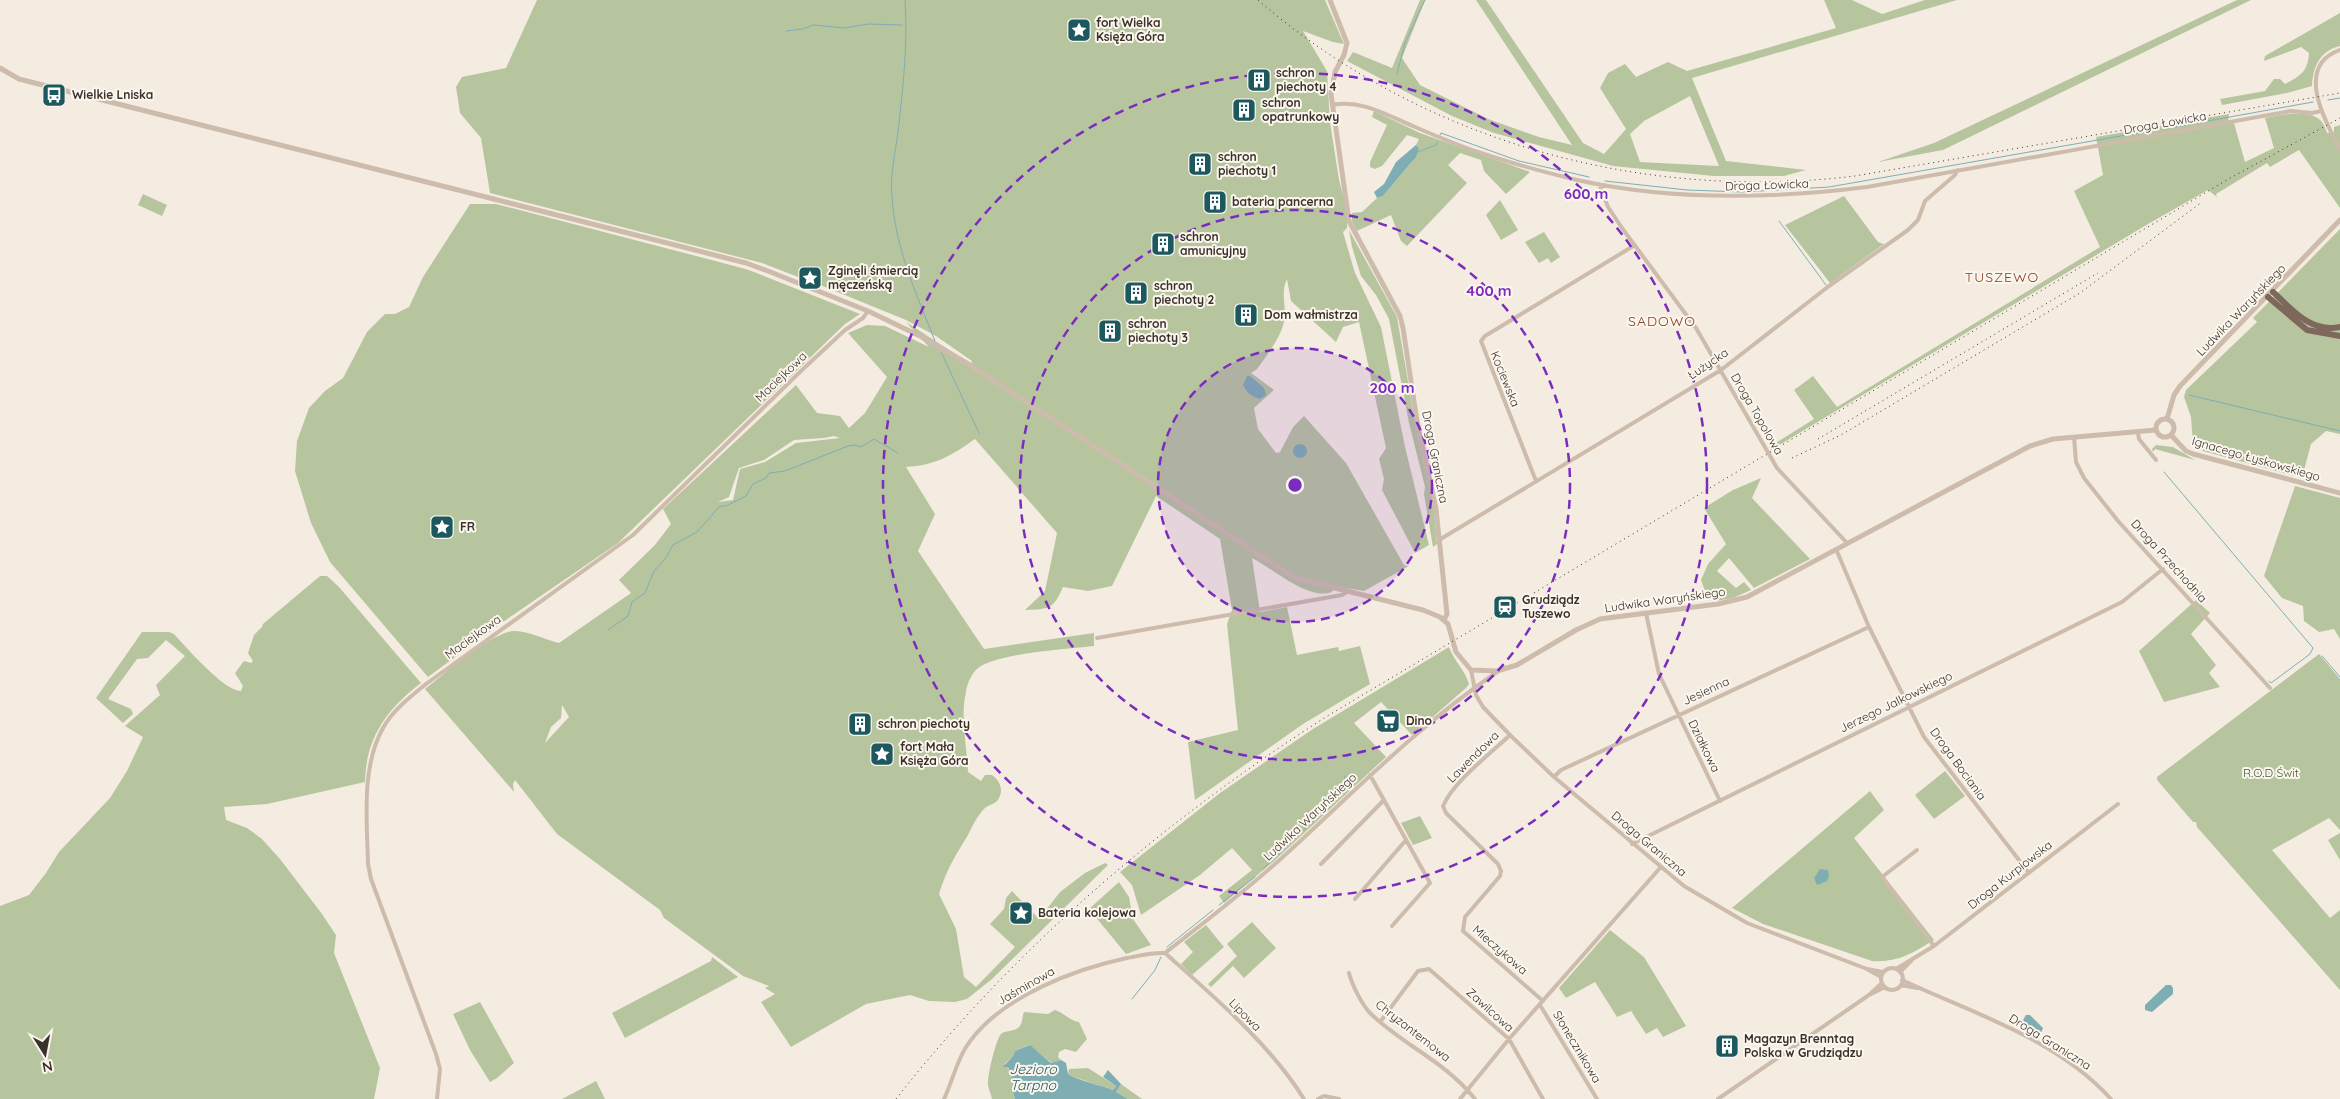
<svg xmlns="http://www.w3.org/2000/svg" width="2340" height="1099" viewBox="0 0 2340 1099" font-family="Quicksand,sans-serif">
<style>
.green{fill:#b7c59f;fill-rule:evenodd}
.water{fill:#7eaeb3}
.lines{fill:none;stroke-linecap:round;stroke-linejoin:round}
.stream{stroke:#7eaeb3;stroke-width:1}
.minor{stroke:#cdbcab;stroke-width:4}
.tertiary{stroke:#cdbcab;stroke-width:5}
.primary{stroke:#7d685b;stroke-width:6}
.rail{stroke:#3b312b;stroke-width:1;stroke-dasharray:1 4;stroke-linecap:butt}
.ring{fill:none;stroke:#7b2cbf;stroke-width:2.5;stroke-dasharray:9 6}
.labels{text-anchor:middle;stroke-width:4;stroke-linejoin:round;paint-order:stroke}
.poi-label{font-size:12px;font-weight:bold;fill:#3b312b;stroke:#fbf6ee;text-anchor:start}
.street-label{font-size:12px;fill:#3b312b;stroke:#fbf6ee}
.park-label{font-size:12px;fill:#485b2d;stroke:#fbf6ee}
.neighbourhood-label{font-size:14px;letter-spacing:1px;fill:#8e3f20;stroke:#fbf6ee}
.water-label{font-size:14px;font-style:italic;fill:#1e585f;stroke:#fbf6ee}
.centre{fill:#7b2cbf;stroke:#fbf6ee;stroke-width:2.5}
.ring-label{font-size:15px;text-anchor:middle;font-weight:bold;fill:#7b2cbf;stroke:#fbf6ee;stroke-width:4;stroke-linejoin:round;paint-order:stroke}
</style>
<rect width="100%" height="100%" fill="#f4ece1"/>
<path class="green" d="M537,0h788l19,44 -11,-2 -30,-11 24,40 3,51 9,58 9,34 -1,14 -4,4 12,41 26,54 24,120 24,98 -14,8 -33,-63 2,-11 -5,-20 7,-11 -27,-126 -16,5 -7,15 -45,-41 -4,-22c-7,14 0,28 -3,43 -4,17 -17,33 -27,47l-6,4 23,17 -20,18 4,21 18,24 4,-1 13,-25 11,-11 42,47 58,102 5,1 -45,25 -25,-4c-2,1 -7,5 -10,6 -24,5 -57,-25 -77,-35l8,54 27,-5 10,48 41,-8 1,4 21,-5 10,38 -67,40 -108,76 -7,-58 50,-12 -11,-106 5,-14 -12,-71 -64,-43 -44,90 -24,5 -25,-4c-10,23 -14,22 -38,23l20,-19 12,-58 -82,-94c-24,17 -39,26 -69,28l29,47 -17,37 66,98 110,-16v13c-27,3 -91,7 -113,20 -8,4 -14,17 -15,26 -6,26 1,54 2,80l13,9 4,-6h7c7,5 12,14 7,23 -3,7 -11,6 -15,11 -7,7 -12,18 -16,26 -14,23 -21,34 -29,59l17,35 8,48 12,10 39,-40 -25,-23 14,-15 2,-11 6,-7 27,28 21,-27 25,-19 20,-10 3,2 -116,114 -25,20 -12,3 -26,-1 -19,-6 -44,9 -75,43 -30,-45 14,-8 -10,-6 4,-2 -26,-10 -79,-58 -4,-8 -103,-76 -42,-54 -2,4 1,8 -89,-103c18,-14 67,-57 89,-58 11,-1 33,9 45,12l72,-50 -12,-13 36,-35 16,-21 -8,-15 133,-124 21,28 23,3 9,12 16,-15 22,-36 -39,-44 19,-8 18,1 44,21 -23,-25 65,42 1,-3 -36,-25 -30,-16 -93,-38 1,-5 -6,-3 -2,6 -44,-17 -272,-70 -9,-55 -21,-25 -4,-26 6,-10 44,-9zM834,436l6,2 -44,5 -31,19 -25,7 -7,31 -15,2 11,-5 10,-29 25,-8 30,-20 30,-2zM562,705l7,12 -24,26 6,-16 10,-9z
M1420,0h5l-23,58 18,27 68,34 51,18 33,8 -96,-145h10l97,143 21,11 22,-25 -26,-41 8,-15 17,-9 11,13 32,-15 19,9 149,-43 -12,-28h28l30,14 43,-14h32l-265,78 34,83 80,9 -22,6h-70l-101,-10 -119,-33 -42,-17 -105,-55 6,-9 39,16zM1690,96l29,70 -79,-4 -10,-28 14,-13z
M2237,0h14l-308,150 -65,12 56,-19z
M2340,13v33c-20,5 -27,20 -28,40l-25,7 -65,12 -2,-6 45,-8 9,-12h6l5,5c16,-8 23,-13 24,-31l-8,-6 -37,14 1,-5z
M1374,111l46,22 110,39 -24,22 -22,-23 -3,-11 -21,-7 -12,12 19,18 -60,63 -6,-5 -10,-26 -34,16 -5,-10v-8l10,-1 15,-14 6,-2 29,-34 7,-14 -3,-3 3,-6 -12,-4 -25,31 -7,3 -5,-2v-5l17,-37 -15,-8z
M2229,114l-1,10 6,-1 11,39 29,-14 -9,-30c15,-3 46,-10 57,4 2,3 4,8 5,11l7,-1v-5l6,-2v83l-41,-58 -29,17 -3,-4 -51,31 1,3 -9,-7 -60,34 -377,226 -2,-3 45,-28 -20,-29 19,-14 24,31 263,-160 -26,-56 29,-16 -7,-38z
M143,194l24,11 -5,11 -24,-11z
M1844,196l34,46 6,2 -54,39 -45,-58z
M1500,200l18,30 -17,10 -15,-25z
M470,204h26l227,59 26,7 111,44 -15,10 -227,219 -118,81 -72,53 -98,-115 -19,-39 -16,-52 2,-30 12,-33 16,-17 18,-13 24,-46 18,-18h10l14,-7 14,-30z
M2340,229v205l-14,-3 -15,13 -9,34 -99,-27 -10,-8 -2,-26 -7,-20 2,-7 71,-68 -4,-4z
M1349,230l48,87 18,105 19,89 3,33 -4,3 -9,-53 1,-7 -16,-64 -20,-104 -13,-24 -15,-19 -9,-29z
M1544,232l16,25 -9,6 -3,-5 -9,5 -14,-21z
M2156,445l17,2 22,13 -40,-11 -2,3 -1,-3z
M1761,478l-9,20 58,61 -56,29 -25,-30 -12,13 19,17 8,-6 7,8 -18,8 -17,3 -11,-10 -4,-11 7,-16 18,-20 -22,-36 29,-18z
M2295,486l45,12v141l-6,-10 -15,3 -15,-11 -1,-15 -21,-8 -18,-22z
M320,576h7l12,11 82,96c-34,26 -55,54 -56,99l-98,22 -43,3 2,13 21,8 15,11 18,20 42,55 14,21 -2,18 46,115 -6,31h-374v-193l29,-11 17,-22 13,-21 51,-54 17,-27 16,-34 -18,-11 35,-31 -4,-10 29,-29 -19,-16 -18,18 -11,1 -29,40 23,10 2,5 -10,9 -27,-25 46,-66h27l5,2c12,13 51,58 67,57l2,-5 -8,-13 9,-12 7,2 2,-2 -5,-8 6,-18 8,-8 1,-3z
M2196,600l14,13 -19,21 25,31 -7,8 11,14 -56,15 -25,-51z
M1449,647c5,14 16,23 20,37l-3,4 -54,47 -31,-33 -27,21 32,34 -113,105 -49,41 -5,-7 33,-26 -20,-22 -32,27 -59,40 -9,-30 -12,-13 100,-79 93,-64z
M2319,654l21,25v151l-11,-12 -57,32 58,68 10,-8v80l-143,-163 -1,-5h-3l-36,-42v-3z
M1945,771l20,25 -31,23 -19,-24z
M1870,791l14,19 -30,28 80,102c-21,13 -37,23 -62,21l-109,-37 -31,-16z
M1420,816l12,22 -19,7 -12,-22z
M2340,833v27l-12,-20z
M1119,882l10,15 4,22 18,26 -25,9 -37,-45z
M1252,922l24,26 -32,30 -11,-12 -22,21 -3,-3 29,-28 -10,-12z
M1206,925l18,22 -32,28 -11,-11 12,-12 -9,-10z
M1610,930l34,27 42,69 -23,11 -6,-9 -11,6 -15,-23 -14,6 -22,-35 -29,16 -7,-10z
M712,957l26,20 -113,61 -13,-25 99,-52z
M480,1002l34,61 -17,15 -7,4 -20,-32 -17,-36z
M1055,1010c9,3 15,11 24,12l8,17 -11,13 -11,-3 -6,3 -1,5 3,3 -9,3 -23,-18 -14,6 -2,5 -8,8c8,8 7,24 10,35h-23c-1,-5 -4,-11 -4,-15 -1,-7 8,-45 13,-50 5,-5 16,-1 20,-10 2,-4 1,-8 3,-12l24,2z
M1088,1068l28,18 -3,4c-15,-6 -31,-9 -45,-16l1,-5z
M596,1081l9,18h-43z
M1121,1084l21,15h-14l-12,-7z"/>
<path class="water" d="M1416,145l3,3 -3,9 -33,39 -6,2 -3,-6 10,-8 12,-22z
M1247,376h3l14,12 2,7 -6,4c-8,-2 -14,-7 -17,-14z
M1293 451a7 7 0 1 1 14 0a7 7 0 1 1-14 0Z
M1820,869l8,1 1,6 -2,5 -10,4 -3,-7z
M2166,985h5l2,3v6l-21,18 -7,-2v-5z
M2026,1015h4l13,13 -2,5 -19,-11z
M1030,1045l21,18 10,-3 5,3 2,11c14,8 30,10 45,16l3,-4 -13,-9 5,-7 13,14 -5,8 12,7h-113c-3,-10 -2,-22 -7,-32h-5l10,-11 2,-5z"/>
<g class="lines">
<path class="stream" d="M905,0c3,44 -2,88 -7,132 -3,22 -8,43 -6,64 3,52 24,97 43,145
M786,31l17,-2 10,-4 32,3 23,-4 34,1
M1397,74l8,-31 20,-43
M2328,100l12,-2
M2163,129l150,-27
M1440,135l1,-2 78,28 70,16
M1418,152l18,-7 1,-3
M1605,181l82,9 55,2 87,-5 326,-57
M1779,221l47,64
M941,352l38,81
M2189,395l151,36
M2164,472l149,176 -3,6 -39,29 -2,-2
M608,630l20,-14 4,-14 13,-9 9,-22 11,-12 8,-14 24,-13 23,-26h6l20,-10 7,-12 13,-6 3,-5 16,-2 63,-25 7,-1 6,2 13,-8 24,14
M2322,656l18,21
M1343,792l2,-16
M1263,869l88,-84
M1219,905l36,-28
M1167,947l46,-37
M1132,999l23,-29 6,-13"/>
<path class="minor" d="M2340,50c-46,16 -15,71 0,99
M1332,105c30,-6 56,11 83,22 21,9 42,18 63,25 32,11 66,20 99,28 95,21 194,19 290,7l424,-76 21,2 9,-2
M1599,184l9,23 14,21 74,100 81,140 70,75
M2138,433l1,6 17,21
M2074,437l2,25 8,16 34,43 152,167
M1536,481l-55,-140 4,-5 150,-91
M1439,540l282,-170 108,-84 79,-56 10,-10 7,-19 30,-26 3,-5
M1836,549l33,78 55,110 105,136
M1646,613l13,61 61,127
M1097,638l245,-43 6,-4
M1471,670l5,25 7,12 27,28 44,42 130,109 63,37 120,46 14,8
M1510,735c-21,20 -56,46 -67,71l3,7 52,51 3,7 -1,5 -35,41 -2,14 80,70
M1370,775l60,108 -38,43
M1554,777l7,-7 308,-143
M1632,844l490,-242 41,-33
M1917,850l-35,27 52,69
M1321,864l63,-64
M1355,899l51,-59
M1165,953c41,-32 82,-63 120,-98 69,-63 134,-130 212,-183
M1165,953c48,43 105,91 139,146
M1881 979a11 11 0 1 1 22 0a11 11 0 1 1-22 0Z
M1867,969l16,3
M1896,969l38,-23 184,-142
M1900,972l11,-11
M1349,973c3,12 13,32 22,41 32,31 75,48 104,85
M1902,980c72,34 154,58 209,119
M1901,985l16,3
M1869,995l13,-12
M1540,1005l57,94
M1380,1022l38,-51 11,-2 80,70 34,60
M437,1099l3,-30 -4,-15 -65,-175 -3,-15c-1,-44 -7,-97 15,-136 10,-18 27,-31 43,-44l207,-149 169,-165 43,-40 18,-12 5,-7
M944,1099c9,-19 14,-43 27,-59 33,-44 104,-71 156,-82 12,-2 25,-6 38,-5
M1318,1099l6,-3 15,3
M1460,1099l49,-60 151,-171
M1718,1099l151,-104 16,-8"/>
<path class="tertiary" d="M1330,0l17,43 -3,12 -9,17 -4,22 18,127 51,95 3,12 14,93 19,88 11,105 -3,6
M0,68l19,11 518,131 209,53 22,8 100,40 52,25 50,29 325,213 128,32 17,7 8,7 8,28 15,18 26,1 20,-6 59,-35 24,-11 118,-15 29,-7 283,-151 23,-7 103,-9
M2156 428a9 9 0 1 1 18 0a9 9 0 1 1-18 0Z
M2167,419l7,-24 6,-9 160,-166
M2171,435l15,16 7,3 147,39"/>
<path class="primary" d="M2273,292c20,18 37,41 67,35
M2268,297l39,33 33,6"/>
<path class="rail" d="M1258,0c164,142 384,202 597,176l485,-83
M1818,439l280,-166
M1792,458l49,-23 239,-142 122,-91
M896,1099c120,-153 270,-280 433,-384l896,-534 115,-63"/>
</g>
<circle cx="1295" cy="485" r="137" fill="#7b2cbf" fill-opacity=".12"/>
<g class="ring">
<circle cx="1295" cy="485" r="137"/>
<circle cx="1295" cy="485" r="275"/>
<circle cx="1295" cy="485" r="412"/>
</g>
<defs>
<g id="sight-square" transform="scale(1.25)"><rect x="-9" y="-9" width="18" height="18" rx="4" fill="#1e585f" stroke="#fbf6ee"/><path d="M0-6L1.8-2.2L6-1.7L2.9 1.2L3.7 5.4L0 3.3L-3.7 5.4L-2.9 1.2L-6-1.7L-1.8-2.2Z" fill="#fff"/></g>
<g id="building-square" transform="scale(1.25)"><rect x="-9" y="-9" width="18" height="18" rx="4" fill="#1e585f" stroke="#fbf6ee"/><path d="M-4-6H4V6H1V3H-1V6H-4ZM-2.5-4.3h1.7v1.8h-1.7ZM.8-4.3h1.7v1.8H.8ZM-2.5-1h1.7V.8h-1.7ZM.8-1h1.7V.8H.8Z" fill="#fff"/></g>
<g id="bus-square" transform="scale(1.25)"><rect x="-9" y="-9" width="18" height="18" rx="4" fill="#1e585f" stroke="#fbf6ee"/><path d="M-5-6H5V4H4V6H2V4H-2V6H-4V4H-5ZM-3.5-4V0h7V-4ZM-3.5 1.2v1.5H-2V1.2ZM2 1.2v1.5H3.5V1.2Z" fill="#fff"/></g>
<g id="station-square" transform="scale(1.25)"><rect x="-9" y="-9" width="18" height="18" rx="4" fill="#1e585f" stroke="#fbf6ee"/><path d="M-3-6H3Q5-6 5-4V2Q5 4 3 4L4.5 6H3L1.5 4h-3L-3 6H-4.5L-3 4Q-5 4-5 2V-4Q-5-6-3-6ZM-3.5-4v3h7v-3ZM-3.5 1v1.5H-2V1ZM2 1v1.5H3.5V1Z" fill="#fff"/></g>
<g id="supermarket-square" transform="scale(1.25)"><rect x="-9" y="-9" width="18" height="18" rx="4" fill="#1e585f" stroke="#fbf6ee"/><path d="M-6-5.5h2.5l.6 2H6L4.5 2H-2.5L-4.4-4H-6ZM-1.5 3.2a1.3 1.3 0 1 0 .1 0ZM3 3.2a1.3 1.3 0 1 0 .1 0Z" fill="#fff"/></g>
</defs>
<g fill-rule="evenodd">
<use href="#sight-square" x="1079" y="30"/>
<use href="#building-square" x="1259" y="80"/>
<use href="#bus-square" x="54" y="95"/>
<use href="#building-square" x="1244" y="110"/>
<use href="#building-square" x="1200" y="164"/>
<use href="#building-square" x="1215" y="202"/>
<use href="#building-square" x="1163" y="244"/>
<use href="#sight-square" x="810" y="278"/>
<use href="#building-square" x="1136" y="293"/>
<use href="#building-square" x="1246" y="315"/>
<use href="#building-square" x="1110" y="331"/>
<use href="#sight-square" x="442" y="527"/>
<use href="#station-square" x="1505" y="607"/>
<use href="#supermarket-square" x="1388" y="721"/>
<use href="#building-square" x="860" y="724"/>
<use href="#sight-square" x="882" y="754"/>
<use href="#sight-square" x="1021" y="913"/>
<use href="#building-square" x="1727" y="1046"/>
</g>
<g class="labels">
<g class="poi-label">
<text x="1096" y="27">fort Wielka<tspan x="1096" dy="14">Księża Góra</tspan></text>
<text x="1276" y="77">schron<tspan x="1276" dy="14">piechoty 4</tspan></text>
<text x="72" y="99">Wielkie Lniska</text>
<text x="1262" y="107">schron<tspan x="1262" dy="14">opatrunkowy</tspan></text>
<text x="1218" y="161">schron<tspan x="1218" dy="14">piechoty 1</tspan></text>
<text x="1232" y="206">bateria pancerna</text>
<text x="1180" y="241">schron<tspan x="1180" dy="14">amunicyjny</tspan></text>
<text x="828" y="275">Zginęli śmiercią<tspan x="828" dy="14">męczeńską</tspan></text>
<text x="1154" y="290">schron<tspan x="1154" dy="14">piechoty 2</tspan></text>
<text x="1264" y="319">Dom wałmistrza</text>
<text x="1128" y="328">schron<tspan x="1128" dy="14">piechoty 3</tspan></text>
<text x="460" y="531">FR</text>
<text x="1522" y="604">Grudziądz<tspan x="1522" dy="14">Tuszewo</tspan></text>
<text x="1406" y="725">Dino</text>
<text x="878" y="728">schron piechoty</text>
<text x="900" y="751">fort Mała<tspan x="900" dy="14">Księża Góra</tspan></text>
<text x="1038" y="917">Bateria kolejowa</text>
<text x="1744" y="1043">Magazyn Brenntag<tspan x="1744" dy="14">Polska w Grudziądzu</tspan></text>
</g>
<g class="street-label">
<text transform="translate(2165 123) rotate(-10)" y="4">Droga Łowicka</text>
<text transform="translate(1767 185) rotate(-2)" y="4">Droga Łowicka</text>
<text transform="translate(2241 310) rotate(-46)" y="4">Ludwika Waryńskiego</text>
<text transform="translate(1708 364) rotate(-34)" y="4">Łużycka</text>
<text transform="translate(781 377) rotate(-44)" y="4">Maciejkowa</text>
<text transform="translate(1505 379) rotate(68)" y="4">Kociewska</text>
<text transform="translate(1757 414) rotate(60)" y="4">Droga Topolowa</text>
<text transform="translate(1435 457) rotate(79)" y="4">Droga Graniczna</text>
<text transform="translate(2256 459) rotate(16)" y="4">Ignacego Łyskowskiego</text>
<text transform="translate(2169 561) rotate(48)" y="4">Droga Przechodnia</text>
<text transform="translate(1665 600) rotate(-8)" y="4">Ludwika Waryńskiego</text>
<text transform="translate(473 637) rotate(-36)" y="4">Maciejkowa</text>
<text transform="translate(1706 691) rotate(-25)" y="4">Jesienna</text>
<text transform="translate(1896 702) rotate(-26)" y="4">Jerzego Jalkowskiego</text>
<text transform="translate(1704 746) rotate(64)" y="4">Działkowa</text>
<text transform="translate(1473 757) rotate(-45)" y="4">Lawendowa</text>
<text transform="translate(1958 764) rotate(54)" y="4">Droga Bociania</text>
<text transform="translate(1310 817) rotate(-43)" y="4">Ludwika Waryńskiego</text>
<text transform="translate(1649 844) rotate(40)" y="4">Droga Graniczna</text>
<text transform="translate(2010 875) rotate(-38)" y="4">Droga Kurpiowska</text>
<text transform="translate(1500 950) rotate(41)" y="4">Mieczykowa</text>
<text transform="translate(1026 986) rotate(-30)" y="4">Jaśminowa</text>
<text transform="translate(1490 1010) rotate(42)" y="4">Zawilcowa</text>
<text transform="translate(1245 1015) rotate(46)" y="4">Lipowa</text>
<text transform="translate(1413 1031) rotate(38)" y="4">Chryzantemowa</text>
<text transform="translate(2050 1042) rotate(32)" y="4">Droga Graniczna</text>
<text transform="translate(1577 1047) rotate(59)" y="4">Słonecznikowa</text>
</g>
<g class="park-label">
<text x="2271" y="777">R.O.D Świt</text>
</g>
<g class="neighbourhood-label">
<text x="2002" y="282">TUSZEWO</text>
<text x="1662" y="326">SADOWO</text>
</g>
<g class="water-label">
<text x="1033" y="1074">Jezioro<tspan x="1033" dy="16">Tarpno</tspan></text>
</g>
</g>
<circle cx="1295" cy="485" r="8" class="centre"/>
<g class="ring-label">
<text x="1586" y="199">600 m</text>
<text x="1489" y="296">400 m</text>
<text x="1392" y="393">200 m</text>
</g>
<g transform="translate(45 1054) rotate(169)" stroke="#fbf6ee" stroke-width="4" paint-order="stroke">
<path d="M0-4L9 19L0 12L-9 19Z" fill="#3b312b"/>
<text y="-8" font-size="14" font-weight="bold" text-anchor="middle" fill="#3b312b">N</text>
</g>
</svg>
